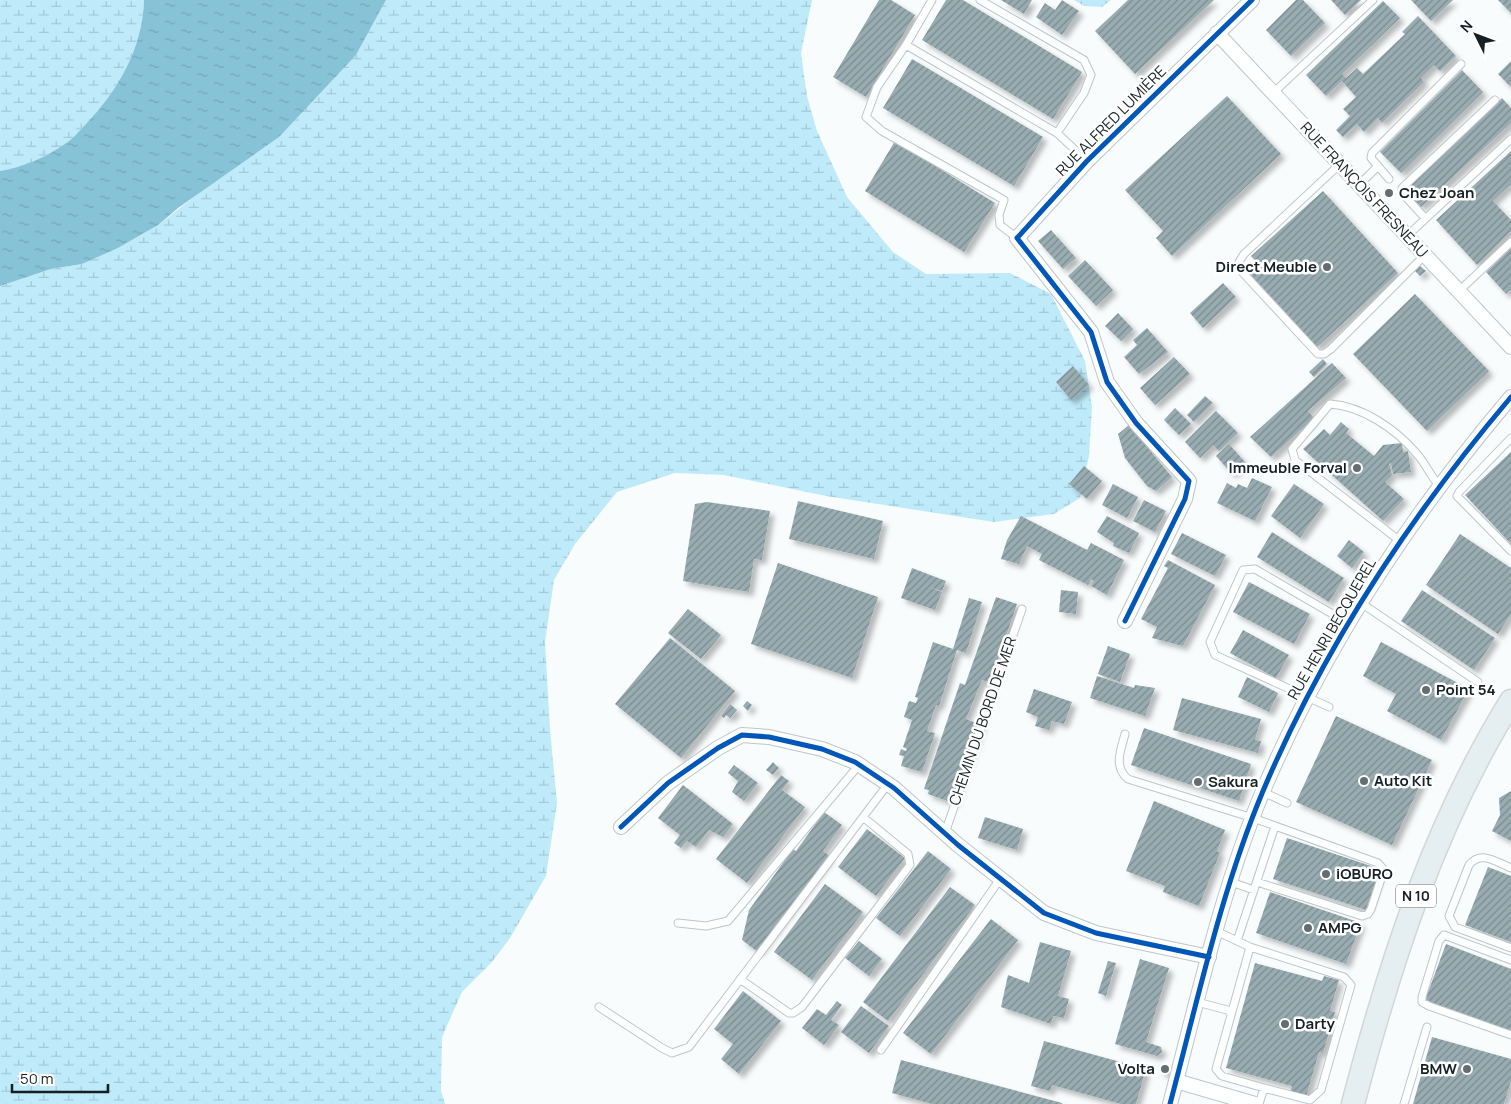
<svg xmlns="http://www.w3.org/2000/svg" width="1511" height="1104" viewBox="0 0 1511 1104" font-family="Manrope,sans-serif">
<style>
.wetland{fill:url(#wetland-marsh)}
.water{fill:url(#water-ripples)}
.building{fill:url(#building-hatch);filter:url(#shadow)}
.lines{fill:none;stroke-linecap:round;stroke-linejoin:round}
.service-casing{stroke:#bfc5c8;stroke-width:9}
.minor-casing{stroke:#bfc5c8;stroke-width:16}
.primary-casing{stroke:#d3d6d7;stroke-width:25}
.service{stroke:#feffff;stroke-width:7}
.minor{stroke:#feffff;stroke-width:14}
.primary{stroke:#e5eef1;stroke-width:22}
.cycleway-casing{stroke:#fff;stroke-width:8}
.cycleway{stroke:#0057b8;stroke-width:5}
.poi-dot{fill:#656d70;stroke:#fff;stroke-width:2}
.labels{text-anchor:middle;stroke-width:5;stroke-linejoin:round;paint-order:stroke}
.shield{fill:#fff;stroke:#5c6366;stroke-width:1}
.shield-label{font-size:14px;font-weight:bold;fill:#162024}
.street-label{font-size:15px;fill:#162024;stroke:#fff}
.poi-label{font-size:15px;font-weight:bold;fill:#162024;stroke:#fff;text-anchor:start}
</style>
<defs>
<pattern id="wetland-marsh" width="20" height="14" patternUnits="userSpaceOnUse" patternTransform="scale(1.25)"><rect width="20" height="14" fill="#beeafa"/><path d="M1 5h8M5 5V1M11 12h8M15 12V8" fill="none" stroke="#a3c8d6"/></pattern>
<pattern id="water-ripples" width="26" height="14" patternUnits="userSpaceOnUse" patternTransform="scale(1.25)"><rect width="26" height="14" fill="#86c3d7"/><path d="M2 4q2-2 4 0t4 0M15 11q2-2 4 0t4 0" fill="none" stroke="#73a7b8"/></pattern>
<pattern id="building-hatch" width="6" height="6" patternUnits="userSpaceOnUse" patternTransform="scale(1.25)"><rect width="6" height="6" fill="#98acb1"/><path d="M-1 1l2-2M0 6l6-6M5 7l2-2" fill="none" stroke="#7b8c90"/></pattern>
<filter id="shadow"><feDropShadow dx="4.5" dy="4.5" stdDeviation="2.5" flood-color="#0004"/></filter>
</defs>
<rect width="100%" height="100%" fill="#f9fcfd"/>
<path class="wetland" d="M0,0h144c-1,47 -26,91 -59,125 -6,6 -12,14 -19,18 -19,14 -43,24 -66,28z
M386,0h426l-11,53 6,43 10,35 30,66 46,55 33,22 84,-1 41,21 34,67 7,46 -3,49 -9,42 -26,16 -60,8 -168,-26 -102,-21 -49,-2 -58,19 -42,52 -21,36 -9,62 5,87 7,74 -11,73 -36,62 -18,24 -30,30 -20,45 -1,54 4,13h-445v-818l51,-17 31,-5 36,-16 40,-23 50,-39 148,-131z
M1074,0h37l-9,7 -18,-1z"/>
<path class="water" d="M144,0h242l-30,55 -77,82 -101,71 -20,17 -40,23 -36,16 -31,5 -51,17v-115c23,-4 47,-14 66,-28 7,-4 13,-12 19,-18 33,-34 58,-78 59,-125z"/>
<path class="building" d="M879,0h12l24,15 -49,82 -33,-20z
M946,0h17l119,72 -29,47 -131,-79z
M1001,0h31l-8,14z
M1062,0l17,11 -17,24 -26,-18 9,-14 10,7z
M1128,0h86l-79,74 -40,-43z
M1296,0h7l22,23 -34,33 -25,-26z
M1331,0h30l-16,15z
M1411,0h42l-22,21z
M1498,0h13v13z
M1383,1l17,17 -58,56 4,4 11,-10 6,6 42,-40 -3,-2 16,-16 38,40 -16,15 -6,-6 -13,13 3,4 -42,41 -4,-5 -14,14 -7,-8 -14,13 -7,-7 14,-14 -7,-7 13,-12 -14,-16 -16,15 -20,-21z
M912,59l131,78 -29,49 -131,-78z
M1511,61v26l-13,-13z
M1462,70l21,22 -82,81 -21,-21z
M1227,96l54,58 -109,102 -16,-18 7,-7 -38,-41z
M1502,98l9,10v15l-90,84 -17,-18z
M895,141l100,62 -31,49 -99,-61z
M1511,151v33l-18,17 18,19v11l-34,34 -41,-45z
M1323,191l75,82 -81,74 -68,-74 9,-9 -7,-8z
M1051,230l25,28 -13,11 -25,-28z
M1511,248v41l-5,5 -20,-22z
M1085,260l28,30 -17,16 -28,-30z
M1420,266l6,5 -6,5 -5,-5z
M1223,283l13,14 -33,31 -13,-15z
M1415,294l74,77 -62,60 -74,-77z
M1118,313l15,16 -12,12 -16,-15z
M1147,328l21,24 -29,22 -15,-17 13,-12 -4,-5z
M1174,357l16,17 -35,31 -15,-17z
M1323,359l4,5 -13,13 -5,-5z
M1332,363l14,15 -38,33 6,7 -43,39 -21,-20z
M1073,366l16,19 -18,15 -15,-18z
M1205,396l8,7 -19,19 -7,-7z
M1175,408l16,16 -12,11 -15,-15z
M1216,411l22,22 -19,18 -6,-6 -13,13 -15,-16z
M1341,422l8,7 -3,4 28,23 9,-11 19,-2 1,9 5,-1 3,21 -18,2 -2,-11 -2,1 3,11 -7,7 19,17 -21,22 -80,-72 21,-20 6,6z
M1129,425l43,52 -16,14 -9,-5 -22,-28 -7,-24z
M1229,444l16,18 -13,12 -16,-18z
M1511,452v92l-46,-49z
M1084,466l18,15 -15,18 -18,-15z
M1252,478l20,9 -17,34 -38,-18 10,-20 9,5 2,-4 9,4z
M1113,484l25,13 -11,21 -25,-13z
M1294,484l30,20 -24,34 -29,-22z
M1144,500l22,11 -11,21 -22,-11z
M798,501l85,20 -9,38 -85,-20z
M707,502l63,9 -8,49 -8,-1 -5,33 -66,-11 12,-77z
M1021,516l66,34 4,-7 33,17 -17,35 -16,-9 3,-5 -3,-2 -3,6 -49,-25 3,-6 -15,-8 -8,18 -18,-5 6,-19z
M1107,516l32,17 -10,20 -16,-7 1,-3 -17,-11z
M1272,532l72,46 -15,24 -72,-45z
M1182,533l44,22 -11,21 -44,-22z
M1460,534l51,34v46l-13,20 -72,-49z
M1349,540l15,12 -12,16 -15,-12z
M1168,560l47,25 -32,61 -31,-8 5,-11 -16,-8 27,-51 -4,-2z
M778,563l100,34 -26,81 -101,-34z
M912,568l34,13 -4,10 -14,-4 14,5 -7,18 -34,-12z
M1249,582l61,32 -16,30 -61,-32z
M1061,590l17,2 -2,22 -17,-2z
M1422,590l73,48 -21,32 -73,-49z
M996,597l21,7 -27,78 -8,-2 -16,39 15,6 -28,78 -25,-9 1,-4 -5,-1 36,-106 5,2z
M969,598l13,4 -16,51 -9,-3 -18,56 -3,-1 -9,26 8,2 -13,39 -21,-6 3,-10 -5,-1 2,-6 5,2 1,-2 -4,-2 9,-27 -8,-3 5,-16 7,2 2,-5 -3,-1 18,-55 20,7z
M688,609l33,26 -20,24 -33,-26z
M1243,630l46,25 -13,23 -46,-25z
M670,638l65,53 -54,67 -66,-54z
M1381,642l88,47 -28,51 -54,-29 9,-17 -33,-18z
M1108,646l22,8 -10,28 -22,-8z
M1097,676l37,12 1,-3 20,3 -10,28 -55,-18z
M1247,677l31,16 -9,19 -31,-15z
M1034,689l38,13 -8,22 -12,-3 -3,9 -14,-4 3,-9 -12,-5z
M1182,698l79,21 -6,21 6,1 -3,12 -85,-23z
M747,701l5,4 -4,6 -5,-5z
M730,704l7,6 -7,8 -4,-3 -2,3 -3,-2z
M1336,716l96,44 -40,85 -96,-43z
M1144,728l107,36 -12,37 -108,-36z
M773,762l6,6 -6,7 -7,-5z
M734,765l24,18 -14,18 -12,-9 6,-11 -10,-8z
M781,775l8,6 -7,9 23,17 -58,76 -31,-24z
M683,785l50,39 -10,13 -14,-7 -13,17 -9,-6 -6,7 -7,-5 6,-8 -22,-17z
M1511,791v50l-19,-10 8,-16 -1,-17z
M1154,801l71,29 -8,21 3,2 -21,53 -36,-14 2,-6 -39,-15z
M824,812l18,13 -19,26 7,5 -72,96 -16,-12 7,-30 44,-61 3,2z
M985,817l38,12 -6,21 -39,-12z
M867,829l38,29 -29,38 -38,-29z
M1287,838l93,31 -14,41 -93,-31z
M928,851l23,18 -51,67 -24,-18z
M1488,867l23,9v66l-46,-17z
M825,884l38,28 -51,68 -38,-28z
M950,887l25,18 -87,116 -25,-19z
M1270,892l91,31 -15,41 -90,-31z
M991,919l27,21 -87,114 -28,-21z
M859,941l23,18 -13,17 -24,-18z
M1040,942l31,9 -13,45 11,3 -5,19 -11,-2 -2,8 -50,-17 7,-32 21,8z
M1446,944l65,25v63l-86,-32z
M1140,959l29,9 -23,74 15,5 1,5 -5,4 -42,-12z
M1108,961l8,2 -10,33 -8,-3z
M1255,963l67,18 2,-5 15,4 -9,31 5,1 -12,41 -4,-1 -13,45 -16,-4 2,-7 -66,-18z
M743,991l38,30 -42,53 -18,-15 12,-15 -19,-15z
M837,1001l5,4 -11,15 8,5 -15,20 -22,-17 15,-19 9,6z
M861,1006l28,20 -20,27 -28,-21z
M1432,1037l79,22v22l-7,23h-91z
M1044,1041l102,28 -10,35h-15l-69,-19 -2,6 -19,-5z
M901,1060l161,43v1h-130l-40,-11z
M1162,1065l7,2 -2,7 -7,-2z"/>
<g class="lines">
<g class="service-casing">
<path id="service" d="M932,0l-26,45 -29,42 -11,30 16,14 122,69 -5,15 1,10 17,13
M980,0l104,60 7,15 -7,18 -27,40
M906,45l151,88 30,28
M1273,93l100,-93
M1340,164l-96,90 -5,8 4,11 75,81h6l7,-5 94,-94
M1378,166l11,13
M1359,185l19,-19 -7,-8 1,-5 89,-89
M1425,218l-23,-25v-5l93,-88
M1407,236l104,-97
M1459,291l52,-49
M1511,438l-52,54 -2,4 54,55
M1400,541l-105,-81 -3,-11 38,-45c32,2 66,25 87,50 8,9 14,22 22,32
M1361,603l117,79
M1329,707l-114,-52 -5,-13 33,-72 12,-1 93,54
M1125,734c-4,15 -12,33 3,45l125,39 125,45 6,7 -13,39 -3,5 -6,2 -105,-34
M1263,792l24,11
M945,833l77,-224
M1511,868c-15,-6 -30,-18 -42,-3l-20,51 6,11 56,21
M1231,882l23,8
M678,923l28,3 22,-5 131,-156
M1216,931l34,16 94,30 7,8 -30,105 -11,10 -46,-12 -5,16
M1237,941l38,-115
M1250,947l-34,122 6,7 42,12
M1511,960l-67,-25 -5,6 -17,56v5l7,4 82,29
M740,979l49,34h4l9,-6 108,-142 -2,-11 -45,-37
M1197,1002l34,9
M599,1007l63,41 10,5 17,-6 199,-263
M881,1050l119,-171
M1404,1104l23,-77"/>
</g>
<g class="minor-casing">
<path id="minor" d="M1217,33l294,314
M1125,621l60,-122 4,-18 -53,-58 -29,-41 -16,-50 -74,-94 70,-77 165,-161
M621,827l47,-44 50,-35 24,-13 27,2 53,12 33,13 39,26 64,57 86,68 52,20 113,24
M1176,1081l79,23
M1170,1104c28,-105 51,-213 93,-313 61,-144 147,-275 248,-394"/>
</g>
<g class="primary-casing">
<path id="primary" d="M1353,1104c37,-141 81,-279 158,-403"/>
</g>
<use href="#service" class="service"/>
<use href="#minor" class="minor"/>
<use href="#primary" class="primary"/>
<g class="cycleway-casing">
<path id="cycleway" d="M1125,621l60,-122 4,-18 -53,-58 -29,-41 -16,-50 -74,-94 70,-77 165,-161
M621,827l47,-44 50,-35 24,-13 27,2 53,12 33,13 39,26 64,57 86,68 52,20 113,24
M1170,1104c28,-105 51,-213 93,-313 61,-144 147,-275 248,-394"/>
</g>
<use href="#cycleway" class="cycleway"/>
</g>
<g class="poi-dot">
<circle cx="1389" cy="193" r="5"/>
<circle cx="1327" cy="267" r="5"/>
<circle cx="1357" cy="468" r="5"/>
<circle cx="1426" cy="690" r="5"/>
<circle cx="1364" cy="781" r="5"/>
<circle cx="1198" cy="782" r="5"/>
<circle cx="1326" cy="874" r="5"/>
<circle cx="1308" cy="928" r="5"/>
<circle cx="1285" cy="1024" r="5"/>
<circle cx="1165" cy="1069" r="5"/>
<circle cx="1467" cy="1069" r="5"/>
</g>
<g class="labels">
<rect class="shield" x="1396" y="884.5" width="40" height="23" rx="4"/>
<g class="shield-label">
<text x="1416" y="901">N 10</text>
</g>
<g class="street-label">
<text transform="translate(1111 121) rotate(-45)" y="5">RUE ALFRED LUMIÈRE</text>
<text transform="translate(1364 190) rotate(47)" y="5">RUE FRANÇOIS FRESNEAU</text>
<text transform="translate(1332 629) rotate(-60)" y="5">RUE HENRI BECQUEREL</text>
<text transform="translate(983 721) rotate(-71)" y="5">CHEMIN DU BORD DE MER</text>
</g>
<g class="poi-label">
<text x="1399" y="198">Chez Joan</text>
<text x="1317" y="272" text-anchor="end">Direct Meuble</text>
<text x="1347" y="473" text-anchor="end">Immeuble Forval</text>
<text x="1436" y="695">Point 54</text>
<text x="1374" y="786">Auto Kit</text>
<text x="1208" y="787">Sakura</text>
<text x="1336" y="879">iOBURO</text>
<text x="1318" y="933">AMPG</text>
<text x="1295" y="1029">Darty</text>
<text x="1155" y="1074" text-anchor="end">Volta</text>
<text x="1457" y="1074" text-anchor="end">BMW</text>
</g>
</g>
<g transform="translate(1476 35) rotate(312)" stroke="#ffffff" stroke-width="4" paint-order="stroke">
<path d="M0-4L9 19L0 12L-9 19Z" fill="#162024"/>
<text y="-8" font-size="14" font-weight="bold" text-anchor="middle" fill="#162024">N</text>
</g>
<path d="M12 1084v8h96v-8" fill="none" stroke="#162024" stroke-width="2.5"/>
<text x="20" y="1084" font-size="15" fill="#162024" stroke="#ffffff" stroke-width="4" paint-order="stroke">50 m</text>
</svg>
